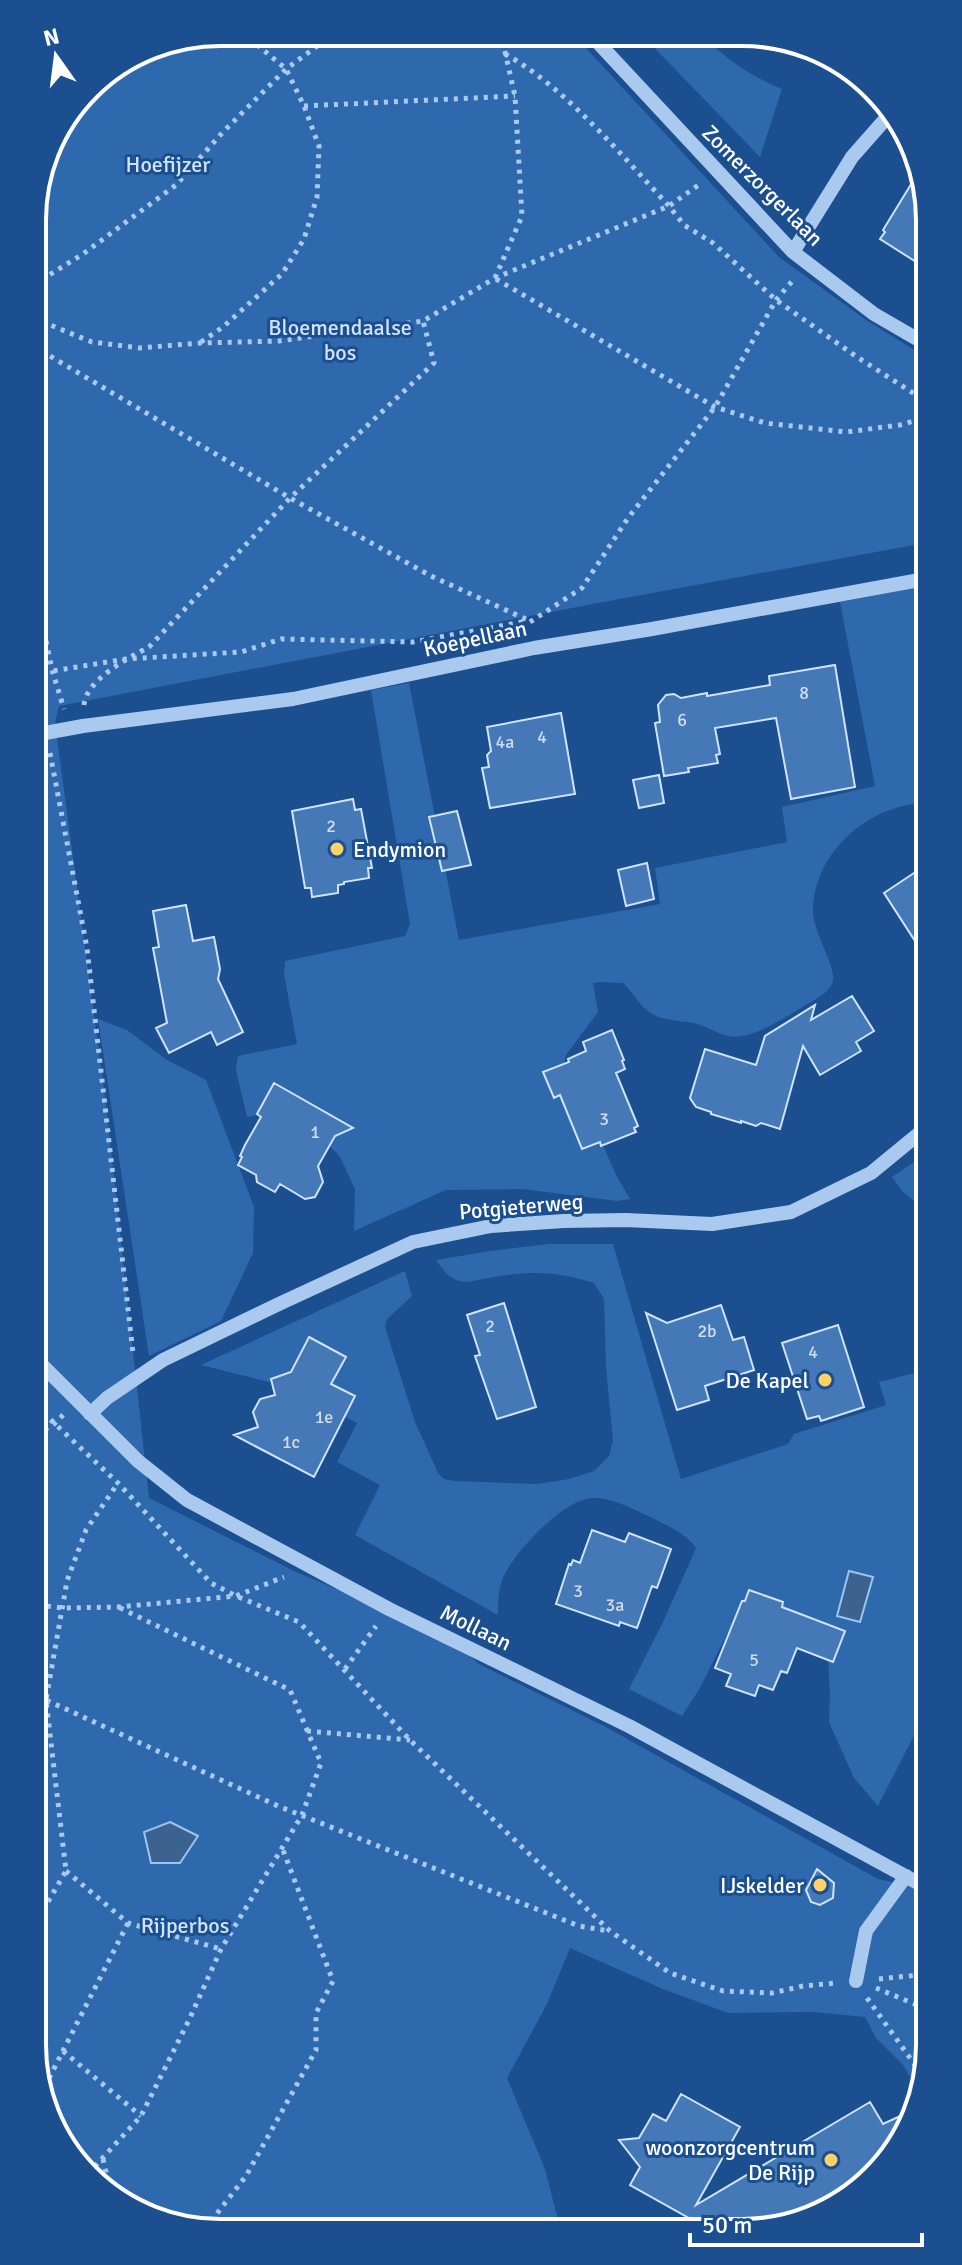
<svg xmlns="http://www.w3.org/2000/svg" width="962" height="2265" viewBox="0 0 962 2265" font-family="Signika,sans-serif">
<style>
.green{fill:#2e69ad}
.water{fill:#3c6290;stroke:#9cc4f0;stroke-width:2}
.building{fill:#4478b7;stroke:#cfe3fa;stroke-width:2}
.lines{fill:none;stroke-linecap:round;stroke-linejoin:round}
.path{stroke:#a9c9ee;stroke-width:5;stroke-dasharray:4 6;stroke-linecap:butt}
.minor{stroke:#a9c9ee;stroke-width:14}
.poi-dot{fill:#ffd166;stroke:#1b4f8f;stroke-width:3}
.labels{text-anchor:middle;stroke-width:6;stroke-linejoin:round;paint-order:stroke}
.number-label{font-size:18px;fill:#d0dded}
.park-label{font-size:22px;fill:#cfe3fa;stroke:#1b4f8f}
.street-label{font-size:22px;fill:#fff;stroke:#1b4f8f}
.poi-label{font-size:22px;fill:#fff;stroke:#1b4f8f;text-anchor:end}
.rim{fill:none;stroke:#fff;stroke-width:4}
</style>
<rect width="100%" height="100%" fill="#1b4f8f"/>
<path class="green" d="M220,32l353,2 206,223 87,63 58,36 1,187 -327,60 -539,103 -4,17 51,381 43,394 145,73 152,64 33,29 125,62 274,153 28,6 23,12 1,160 -13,33 -13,-24 -28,-28 -11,-21 -52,-5 -85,1 -65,-24 -93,-41 -23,56 -40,74 38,91 15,59 -376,1 -88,-43 -58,-93 -6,-1886 20,-71 44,-57 52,-33z
M642,35h59c28,26 46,39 81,54l-22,68z
M925,586l1,219c-12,-3 -25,1 -36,5 -42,15 -77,55 -77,101 0,21 23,55 20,70 -3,13 -22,20 -32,27 -19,11 -51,33 -73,28 -12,-3 -22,-10 -34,-13 -13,-2 -31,-3 -42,-9 -12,-7 -19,-22 -29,-31l-23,-1 -7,1 5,29 -32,43 -4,18 25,36 29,66 14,24 -13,2 -95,-12 -76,1 -92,41 1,-42 -15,-32 -28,-31 -29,-15 -36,6 -11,-47 2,-14 59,-12 -13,-70 1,-13 120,-25 5,-12 -39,-234 38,-7 50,257 201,-36 -5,-36 132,-26 -5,-35 93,-21 -35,-184z
M98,1019l29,11 40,30 39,20 48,127 -1,46 -32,68 -72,35z
M927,1153v58l-25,-20 -10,-14z
M549,1244h64l68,235 107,-35 6,-10 92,-29 -7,-23 48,-12 2,336 -51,100 -24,-28 -25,-56 1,-28 -3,-55 -70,-41 -13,2 -44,88 -18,28 -53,-27 34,-67 33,-74c-11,-16 -29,-22 -46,-31 -17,-8 -38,-20 -58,-19 -28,1 -79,55 -89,80 -5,12 -5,25 -5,37l-143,-80 25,-50 -43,-23 20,-39 -72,-37 -84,-21 204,-94 7,25 -25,23 -2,8 30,95 23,51 6,6 11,2 82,3 32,-5 25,-8 15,-15 4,-16 -7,-73 -2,-68 -10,-16c-48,-15 -78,-11 -126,-1 -16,0 -23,-9 -32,-22l54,-9z"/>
<path class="water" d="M849,1571l24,6 -13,45 -23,-6z
M170,1822l28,14 -18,27h-29l-7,-31z"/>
<path class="building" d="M921,168l3,4v95l-44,-28 5,-7 -2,-2z
M835,665l20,122 -64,12 -15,-81 -61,10 5,26 -4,1 2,8 -30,5 1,4 -25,4 -9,-53 5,-1 -2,-17 8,-10 8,-1 7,4 26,-5v3l63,-11 -1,-9z
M561,713l14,81 -85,14 -8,-40 7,-1 -2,-12 4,-4 -4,-24z
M659,775l5,28 -25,5 -6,-28z
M353,799l2,11 6,-1 11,59h-4l1,10 -25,4v2l-6,1v8l-26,4 -1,-9h-6l-13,-77z
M457,811l14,54 -29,6 -13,-54z
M647,863l7,36 -28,7 -8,-36z
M926,865v93l-42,-65z
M186,905l7,36 21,-4 6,32 -2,10 25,53 -26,13 -6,-13 -42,21 -13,-25 11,-5 -14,-75 6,-1 -6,-36z
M852,996l22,35 -18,11 5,9 -41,24 -17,-29 -23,83 -19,-6 -5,3 -15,-5v2l-30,-9v-2l-15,-5 -6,-9 15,-49 51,16 9,-29 50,-31 -4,15z
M612,1030l12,30 -2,1 3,8 -9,4 22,53 -4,2 2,4 -35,14 -1,-4 -18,7 -22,-54 -6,3 -11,-26 26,-10 -1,-3 18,-8 -3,-9z
M274,1083l79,45 -18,8 -17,30 5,16 -8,15 -10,2 -25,-15 -5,8 -18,-10 -1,-7 -18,-10 4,-8 -2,-1 5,-11 16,-28 -4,-3z
M504,1303l32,104 -39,12 -22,-63 5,-1 -13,-40z
M721,1305l12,35 11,-3 10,33 -49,16 4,14 -32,10 -31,-97 21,10z
M838,1325l26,82 -43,14 -2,-5 -12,3 -25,-76z
M309,1337l37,20 -15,27 24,12 -41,81 -80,-42 24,-8 -5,-15 7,-13 15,-4 -4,-16 20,-7z
M592,1530l33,12 4,-9 42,16 -14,39 -5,-2 -15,42 -17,-6 -1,4 -63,-22 13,-40 2,1 2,-5 7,3z
M749,1590l34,12 -1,5 63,24 -12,31 -36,-14 -10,25 -6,-2 -8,19 -14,-5 -4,11 -29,-10 5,-12 -16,-6 27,-67h3z
M817,1869l17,14 -1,15 -13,7 -9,-3 -5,-12z
M681,2094l59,33 -44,78 174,-103 13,22 26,-12 -18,48 -101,67h-85l-75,-42 10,-18 -21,-27 20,-2 14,-24 13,7z"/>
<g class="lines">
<path class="path" d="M505,54c60,33 117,102 164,152l15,19 29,18 63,57 81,57 67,43
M304,106l211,-10
M495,278l27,-62 -7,-120 -14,-62
M496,279l219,128 50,16 81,9 54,-7 24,-7
M33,285l50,-31 93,-69 46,-52 64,-64 49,-36
M33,318l59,24 47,6 61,-5 79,-2 144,-20 72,-43 174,-72 31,-22
M201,342l22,-15 59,-53 22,-35 13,-42 2,-51 -15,-40 -18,-37 -44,-37
M33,346l257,152 141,78 99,45
M34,582l18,88 12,39
M530,622l52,-34 46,-70 87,-111 61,-107 18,-21
M34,674l92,-15 115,-7 40,-13 132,3 114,-21
M84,705c2,-25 44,-47 65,-58l141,-149 144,-135 -11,-42
M50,753l37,195 46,405
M34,777l19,-5
M36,1328l10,10
M36,1406l82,77 93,100 25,13 63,26 111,118 200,191 60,42 53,18 49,2 31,-7 34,-3
M36,1435l18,-11 10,-10
M37,1605l26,3 55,-1 118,-11 48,-19
M345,1669l31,-43
M37,1698l9,2 232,106 301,120 30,5
M307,1731l103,9
M66,1871l62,52 93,26
M38,1919l28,-48 -20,-171 21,-119 19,-51 32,-47
M879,1979l50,-5
M876,1988l53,22
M867,1998l56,78
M63,2051l78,65
M40,2096l88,-173
M103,2159l8,35
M88,2174l53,-58 48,-96 32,-71 81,-134 19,-52 -31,-73 -172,-83
M205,2229l41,-53 70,-126v-37l17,-32 -50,-131"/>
<path class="minor" d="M590,34l203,218 81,62 50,29
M793,252l59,-95 37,-42
M34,735l49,-9 210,-27 241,-51 118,-19 273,-50
M36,1359l102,102 49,39 202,109 240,117 300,163
M90,1414l17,-16 56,-38 118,-57 132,-61 78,-16 73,-5 62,-1 86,4 79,-12 80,-39 56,-46
M856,1981l10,-50 40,-55"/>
</g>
<g class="poi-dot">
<circle cx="337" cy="849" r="8"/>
<circle cx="825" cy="1380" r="8"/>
<circle cx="820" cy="1885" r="8"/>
<circle cx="831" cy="2160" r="8"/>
</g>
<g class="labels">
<g class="number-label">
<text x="804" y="699">8</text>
<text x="682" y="726">6</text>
<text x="542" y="743">4</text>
<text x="505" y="748">4a</text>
<text x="331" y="832">2</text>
<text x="604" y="1125">3</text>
<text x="315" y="1138">1</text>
<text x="490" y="1332">2</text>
<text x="707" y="1337">2b</text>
<text x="813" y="1358">4</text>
<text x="324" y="1423">1e</text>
<text x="291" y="1448">1c</text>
<text x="578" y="1597">3</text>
<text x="615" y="1611">3a</text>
<text x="754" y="1666">5</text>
</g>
<g class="park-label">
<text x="168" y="172">Hoefijzer</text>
<text x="340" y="335">Bloemendaalse<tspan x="340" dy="25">bos</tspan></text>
<text x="185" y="1933">Rijperbos</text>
</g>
<g class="street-label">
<text transform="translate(763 185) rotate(45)" y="8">Zomerzorgerlaan</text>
<text transform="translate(475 638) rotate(-12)" y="8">Koepellaan</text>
<text transform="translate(521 1206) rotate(-5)" y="8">Potgieterweg</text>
<text transform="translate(476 1627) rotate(26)" y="8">Mollaan</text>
</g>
<g class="poi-label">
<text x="353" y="857" text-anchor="start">Endymion</text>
<text x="809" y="1388">De Kapel</text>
<text x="804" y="1893">IJskelder</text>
<text x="815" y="2155">woonzorgcentrum<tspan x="815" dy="25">De Rijp</tspan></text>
</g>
</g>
<path d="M0 0H962V2265H0ZM220 46H742A174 174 0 0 1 916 220V2045A174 174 0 0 1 742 2219H220A174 174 0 0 1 46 2045V220A174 174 0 0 1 220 46Z" fill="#1b4f8f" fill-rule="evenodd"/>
<path class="rim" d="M220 46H742A174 174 0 0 1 916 220V2045A174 174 0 0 1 742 2219H220A174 174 0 0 1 46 2045V220A174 174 0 0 1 220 46Z"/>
<g transform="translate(56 56) rotate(346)" stroke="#1b4f8f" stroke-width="6" paint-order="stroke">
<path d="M0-6L14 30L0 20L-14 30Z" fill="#ffffff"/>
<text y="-12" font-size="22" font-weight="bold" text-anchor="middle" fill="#ffffff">N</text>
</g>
<path d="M690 2233v12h232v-12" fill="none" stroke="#ffffff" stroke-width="4"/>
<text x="702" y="2233" font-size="24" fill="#ffffff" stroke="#1b4f8f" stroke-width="6" paint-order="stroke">50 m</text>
</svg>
